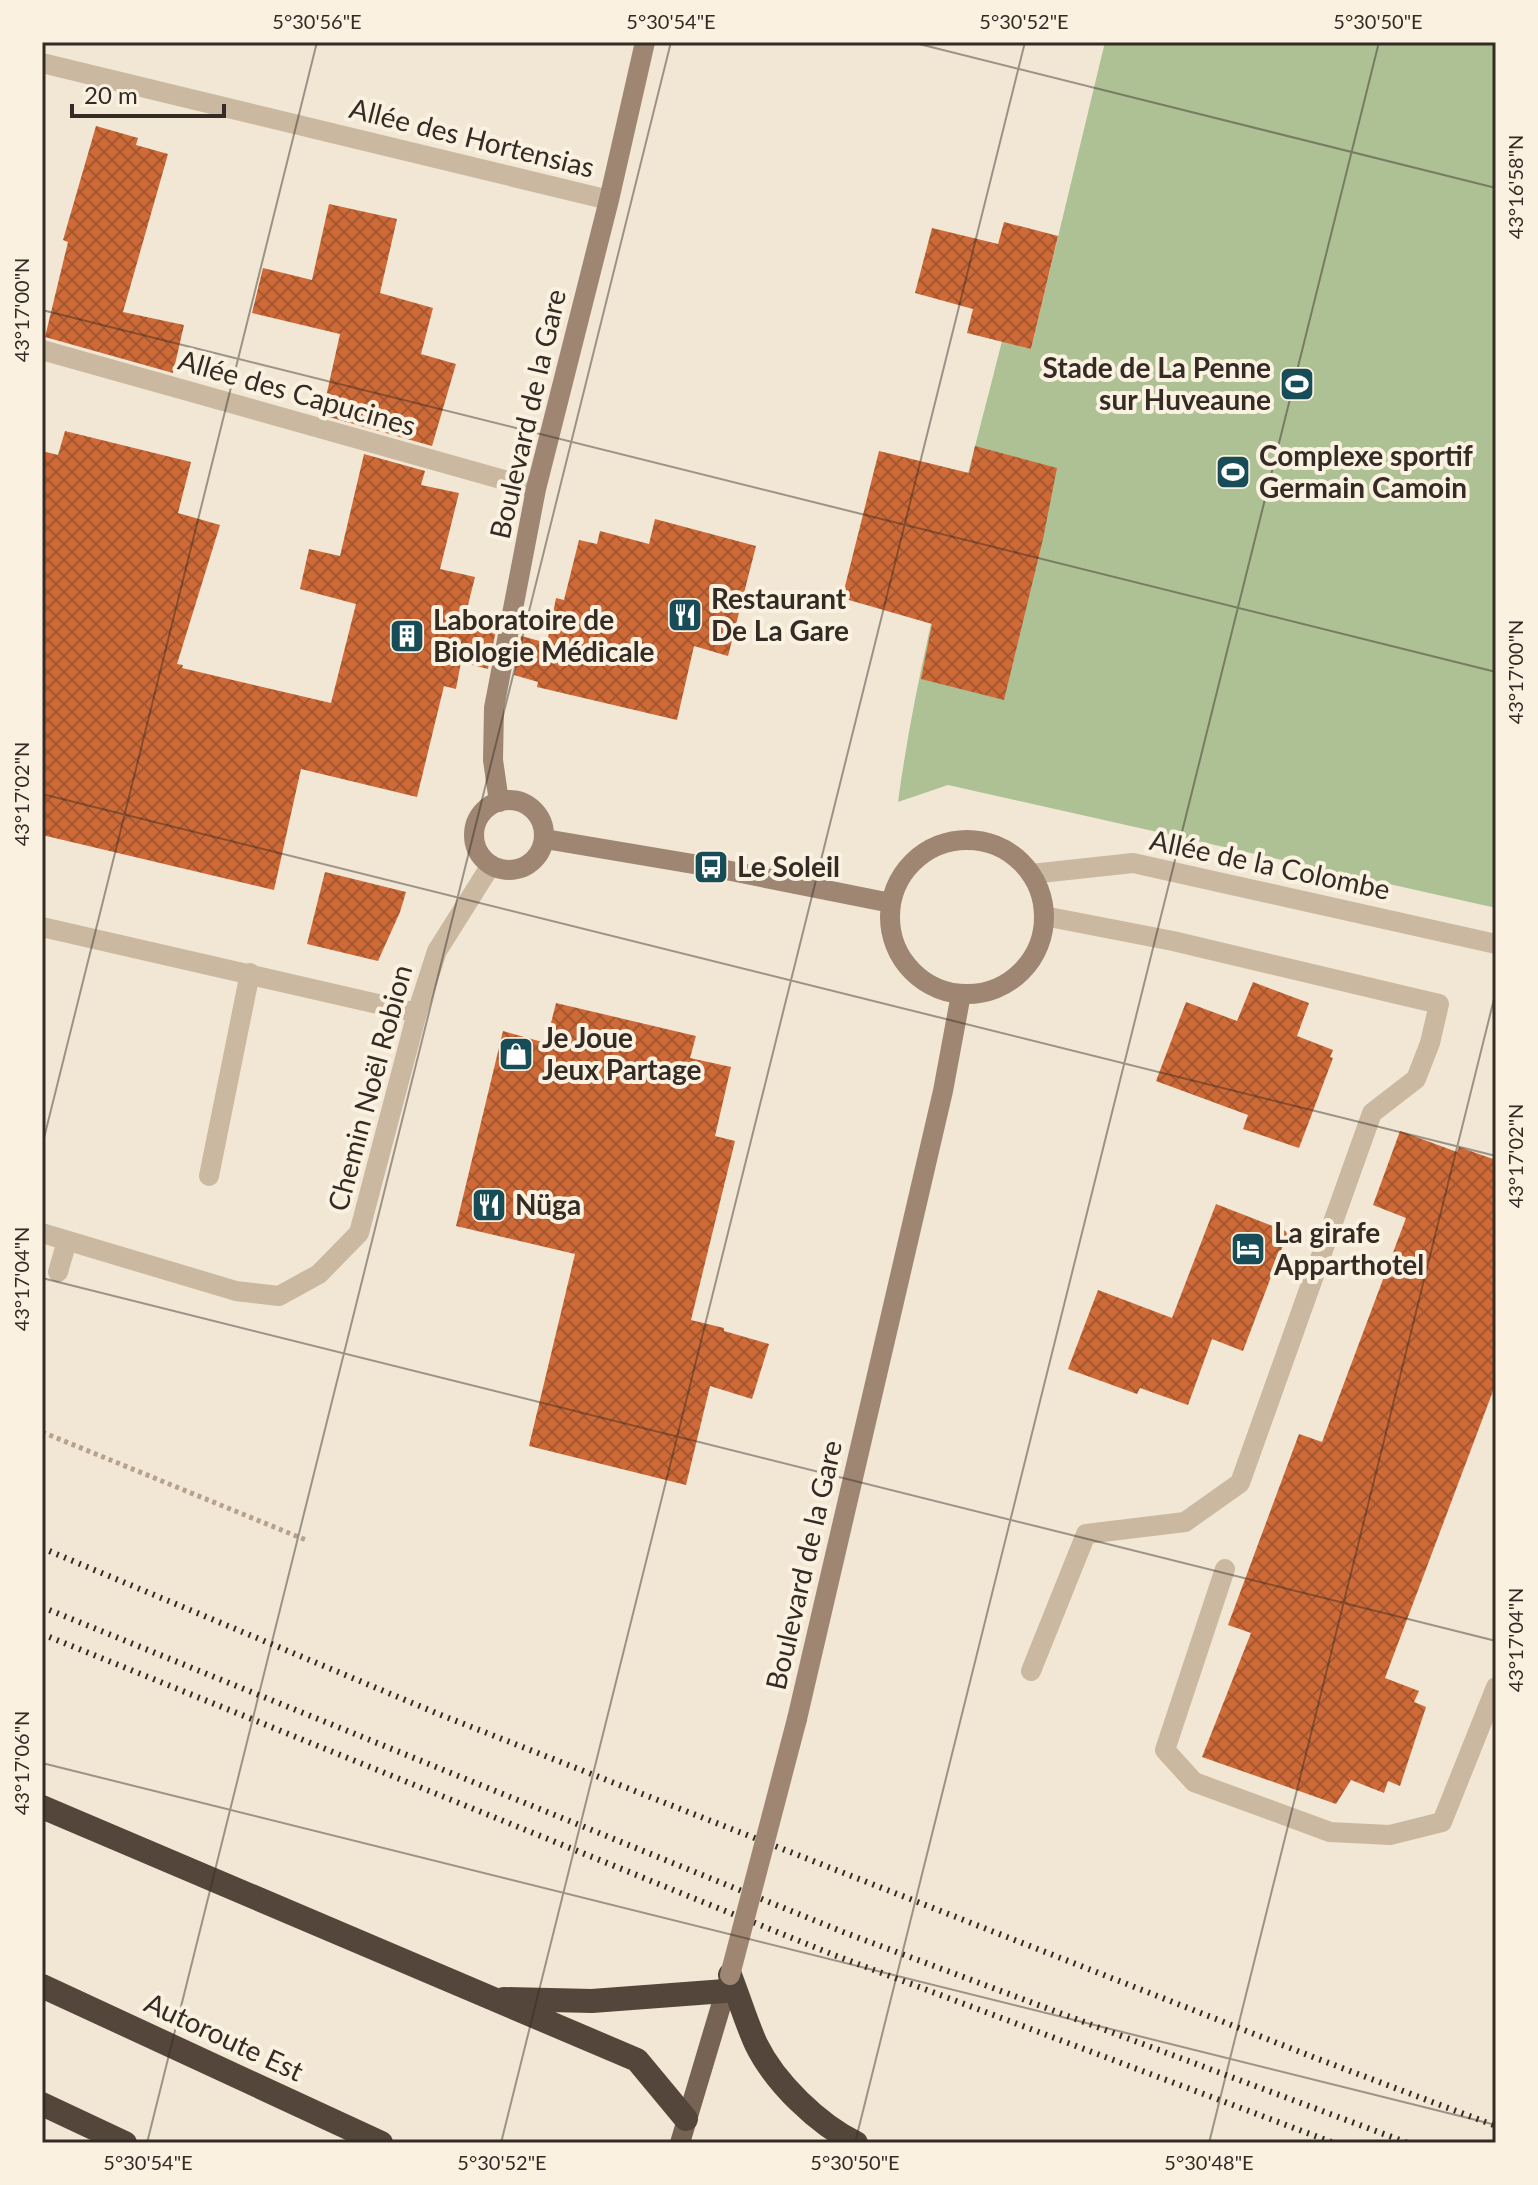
<svg xmlns="http://www.w3.org/2000/svg" width="1538" height="2185" viewBox="0 0 1538 2185" font-family="Lato,sans-serif">
<style>
.green{fill:#aec195}
.building{fill:url(#building-cross-hatch)}
.lines{fill:none;stroke-linecap:round;stroke-linejoin:round}
.path{stroke:#b6a28b;stroke-width:5;stroke-dasharray:4 4;stroke-linecap:butt}
.service{stroke:#cab8a1;stroke-width:20}
.minor{stroke:#cab8a1;stroke-width:20}
.tertiary{stroke:#cab8a1;stroke-width:20}
.secondary{stroke:#9e8673;stroke-width:20}
.primary{stroke:#776354;stroke-width:20}
.motorway{stroke:#55463b;stroke-width:24}
.rail{stroke:#342b24;stroke-width:6;stroke-dasharray:2 6;stroke-linecap:butt}
.secondary-bridge{stroke:#9e8673;stroke-width:20}
.ticks{fill:none;stroke:#342b24;stroke-width:2;stroke-opacity:0.45}
.labels{text-anchor:middle;stroke-width:8;stroke-linejoin:round;paint-order:stroke}
.street-label{font-size:28px;fill:#342b24;stroke:#faf1e1}
.poi-label{font-size:28px;font-weight:bold;fill:#342b24;stroke:#faf1e1;text-anchor:start}
.neatline{fill:none;stroke:#342b24;stroke-width:3}
.ticks-label{font-size:20px;text-anchor:middle;fill:#342b24}
</style>
<defs>
<pattern id="building-cross-hatch" width="8" height="8" patternUnits="userSpaceOnUse" patternTransform="scale(2)"><rect width="8" height="8" fill="#cd6a38"/><path d="M0 0l8 8M0 8l8-8" fill="none" stroke="#a7572f"/></pattern>
</defs>
<rect width="100%" height="100%" fill="#f2e7d5"/>
<path class="green" d="M1105,42h391v866l-548,-123 -50,17c21,-155 66,-309 104,-461l29,8z"/>
<path class="building" d="M96,126l42,12 -2,7 32,9 -45,158 61,13 -11,48 -128,-36 23,-95 -5,-2z
M329,204l68,15 -17,74 53,15 -12,46 35,10 -24,82 -110,-31 18,-81 -88,-21 11,-45 49,12z
M1004,222l54,14 -27,113 -64,-16 6,-24 -58,-16 17,-65 66,16z
M65,431l126,31 -13,51 42,12 -43,139 6,1 -1,3 149,35 25,-99 -56,-15 9,-40 31,7 24,-102 61,17 -4,14 38,8 -19,76 35,8 -8,32 4,1 -2,13 27,7 -8,39 -27,-7 -5,27 -12,-3 -27,111 -116,-28 -27,121 -232,-55v-384l16,4z
M975,446l82,22 -14,71 -39,161 -83,-21 11,-55 -90,-26 37,-147 90,22z
M655,519l101,27 -28,110 -34,-10 -17,74 -140,-33 1,-5 -24,-7 7,-39 26,7 9,-45 8,2 15,-60 18,4 3,-13 49,13z
M325,872l81,20 -6,20 -22,49 -71,-17z
M1253,982l56,21 -12,33 36,14 -3,7 3,1 -34,90 -56,-19 5,-14 -92,-34 30,-79 51,19z
M556,1003l140,33 -6,22 41,9 -16,69 20,5 -44,179 33,8v3l45,13 -17,55 -42,-13 -24,99 -157,-39 46,-192 -119,-28 47,-195 43,12z
M1400,1131l57,21 2,-5 37,13v223l-111,295 34,13 -5,11 12,5 -26,79 -12,-5 -4,12 -33,-13 -15,24 -134,-47 49,-124 -23,-8 71,-191 23,8 84,-224 -33,-13z
M1216,1204l72,28 -45,119 -31,-12 -24,66 -48,-17 -3,6 -69,-25 30,-79 74,28z"/>
<g class="lines">
<path class="path" d="M42,1432l264,108"/>
<path class="service" d="M42,927l375,86
M209,1176l41,-203
M58,1272l9,-31
M1225,1569l-60,181 29,32 136,50 60,3 52,-13 54,-135
M1031,1671l55,-137 99,-12 55,-39 132,-370 44,-34 14,-36 9,-39 -266,-63 -129,-25"/>
<path class="minor" d="M42,63l567,137
M42,350l494,139
M1031,874l102,-11 363,81"/>
<path class="tertiary" d="M42,1233l194,58 43,5 40,-22 40,-41 58,-220 20,-62 54,-86"/>
<path class="secondary" d="M474 835a35 35 0 1 1 70 0a35 35 0 1 1-70 0Z
M499,802l-6,-42 1,-52 42,-219 73,-289 36,-158
M545,839l166,28 180,36
M890 917a77 77 0 1 1 154 0a77 77 0 1 1-154 0Z
M797,1719l146,-628 18,-97"/>
<path class="primary" d="M680,2143l49,-164"/>
<path class="motorway" d="M42,1807l595,253 49,59
M730,1975c9,23 16,47 26,69 19,39 62,80 100,99
M42,1986l339,157
M504,1999l88,2 133,-10
M42,2104l83,39"/>
<path class="rail" d="M42,1548l399,167 872,342 183,69
M42,1607l801,325 565,211
M42,1634l792,321 500,188"/>
<path class="secondary-bridge" d="M730,1975l67,-256"/>
</g>
<path class="ticks" d="M911,42l585,146M42,310l1454,362M42,794l1454,362M42,1146l275,-1104M42,1278l1454,363M42,1763l1454,362M147,2143l524,-2101M501,2143l524,-2101M855,2143l524,-2101M1209,2143l287,-1152"/>
<defs>
<g id="stadium-square" transform="scale(1.8)"><rect x="-9" y="-9" width="18" height="18" rx="4" fill="#184d57" stroke="#faf1e1"/><path d="M0-5a6.5 5 0 1 0 0 10a6.5 5 0 1 0 0-10ZM-3.5-1.8h7v3.6h-7Z" fill="#fff"/></g>
<g id="restaurant-square" transform="scale(1.8)"><rect x="-9" y="-9" width="18" height="18" rx="4" fill="#184d57" stroke="#faf1e1"/><path d="M-5-6h1v4h1v-4h1v4h1v-4h1v5L-1.5 .5V6h-2V.5L-5-1ZM5-6V6H3V1.5H1.5Q1.5-4 5-6Z" fill="#fff"/></g>
<g id="building-square" transform="scale(1.8)"><rect x="-9" y="-9" width="18" height="18" rx="4" fill="#184d57" stroke="#faf1e1"/><path d="M-4-6H4V6H1V3H-1V6H-4ZM-2.5-4.3h1.7v1.8h-1.7ZM.8-4.3h1.7v1.8H.8ZM-2.5-1h1.7V.8h-1.7ZM.8-1h1.7V.8H.8Z" fill="#fff"/></g>
<g id="bus-square" transform="scale(1.8)"><rect x="-9" y="-9" width="18" height="18" rx="4" fill="#184d57" stroke="#faf1e1"/><path d="M-5-6H5V4H4V6H2V4H-2V6H-4V4H-5ZM-3.5-4V0h7V-4ZM-3.5 1.2v1.5H-2V1.2ZM2 1.2v1.5H3.5V1.2Z" fill="#fff"/></g>
<g id="shop-square" transform="scale(1.8)"><rect x="-9" y="-9" width="18" height="18" rx="4" fill="#184d57" stroke="#faf1e1"/><path d="M-5-2.5h2.3a2.7 3.5 0 0 1 5.4 0H5L5.5 6h-11ZM-1.5-2.5h3a1.5 2.3 0 0 0-3 0Z" fill="#fff"/></g>
<g id="hotel-square" transform="scale(1.8)"><rect x="-9" y="-9" width="18" height="18" rx="4" fill="#184d57" stroke="#faf1e1"/><path d="M-6-4.5h1.5V1H6V5H4.5V3h-9V5H-6ZM-4 0a1.8 1.8 0 1 1 3.6 0ZM.5 0V-2.5h3Q6-2.5 6 0Z" fill="#fff"/></g>
</defs>
<g fill-rule="evenodd">
<use href="#stadium-square" x="1297" y="384"/>
<use href="#stadium-square" x="1233" y="472"/>
<use href="#restaurant-square" x="685" y="615"/>
<use href="#building-square" x="407" y="636"/>
<use href="#bus-square" x="711" y="867"/>
<use href="#shop-square" x="516" y="1054"/>
<use href="#restaurant-square" x="489" y="1205"/>
<use href="#hotel-square" x="1248" y="1249"/>
</g>
<g class="labels">
<g class="street-label">
<text transform="translate(472 138) rotate(14)" y="10">Allée des Hortensias</text>
<text transform="translate(297 393) rotate(16)" y="10">Allée des Capucines</text>
<text transform="translate(528 414) rotate(-77)" y="10">Boulevard de la Gare</text>
<text transform="translate(1270 865) rotate(12)" y="10">Allée de la Colombe</text>
<text transform="translate(370 1088) rotate(-75)" y="10">Chemin Noël Robion</text>
<text transform="translate(804 1565) rotate(-77)" y="10">Boulevard de la Gare</text>
<text transform="translate(224 2037) rotate(25)" y="10">Autoroute Est</text>
</g>
<g class="poi-label">
<text x="1271" y="378" text-anchor="end">Stade de La Penne<tspan x="1271" dy="32">sur Huveaune</tspan></text>
<text x="1259" y="466">Complexe sportif<tspan x="1259" dy="32">Germain Camoin</tspan></text>
<text x="711" y="609">Restaurant<tspan x="711" dy="32">De La Gare</tspan></text>
<text x="433" y="630">Laboratoire de<tspan x="433" dy="32">Biologie Médicale</tspan></text>
<text x="737" y="877">Le Soleil</text>
<text x="542" y="1048">Je Joue<tspan x="542" dy="32">Jeux Partage</tspan></text>
<text x="515" y="1215">Nüga</text>
<text x="1274" y="1243">La girafe<tspan x="1274" dy="32">Apparthotel</tspan></text>
</g>
</g>
<rect width="1538" height="2185" fill="none" stroke="#faf1e1" stroke-width="88"/>
<path d="M72 104v12h152v-12" fill="none" stroke="#342b24" stroke-width="4"/>
<text x="84" y="104" font-size="24" fill="#342b24" stroke="#faf1e1" stroke-width="6" paint-order="stroke">20 m</text>
<rect x="44" y="44" width="1450" height="2097" class="neatline"/>
<g class="ticks-label">
<text x="317" y="29">5°30'56"E</text>
<text x="671" y="29">5°30'54"E</text>
<text x="1024" y="29">5°30'52"E</text>
<text x="1378" y="29">5°30'50"E</text>
<text transform="translate(1516 187) rotate(-90)" y="7">43°16'58"N</text>
<text transform="translate(22 310) rotate(-90)" y="7">43°17'00"N</text>
<text transform="translate(1516 672) rotate(-90)" y="7">43°17'00"N</text>
<text transform="translate(22 794) rotate(-90)" y="7">43°17'02"N</text>
<text transform="translate(1516 1156) rotate(-90)" y="7">43°17'02"N</text>
<text transform="translate(22 1279) rotate(-90)" y="7">43°17'04"N</text>
<text transform="translate(1516 1640) rotate(-90)" y="7">43°17'04"N</text>
<text transform="translate(22 1763) rotate(-90)" y="7">43°17'06"N</text>
<text x="148" y="2170">5°30'54"E</text>
<text x="502" y="2170">5°30'52"E</text>
<text x="855" y="2170">5°30'50"E</text>
<text x="1209" y="2170">5°30'48"E</text>
</g>
</svg>
